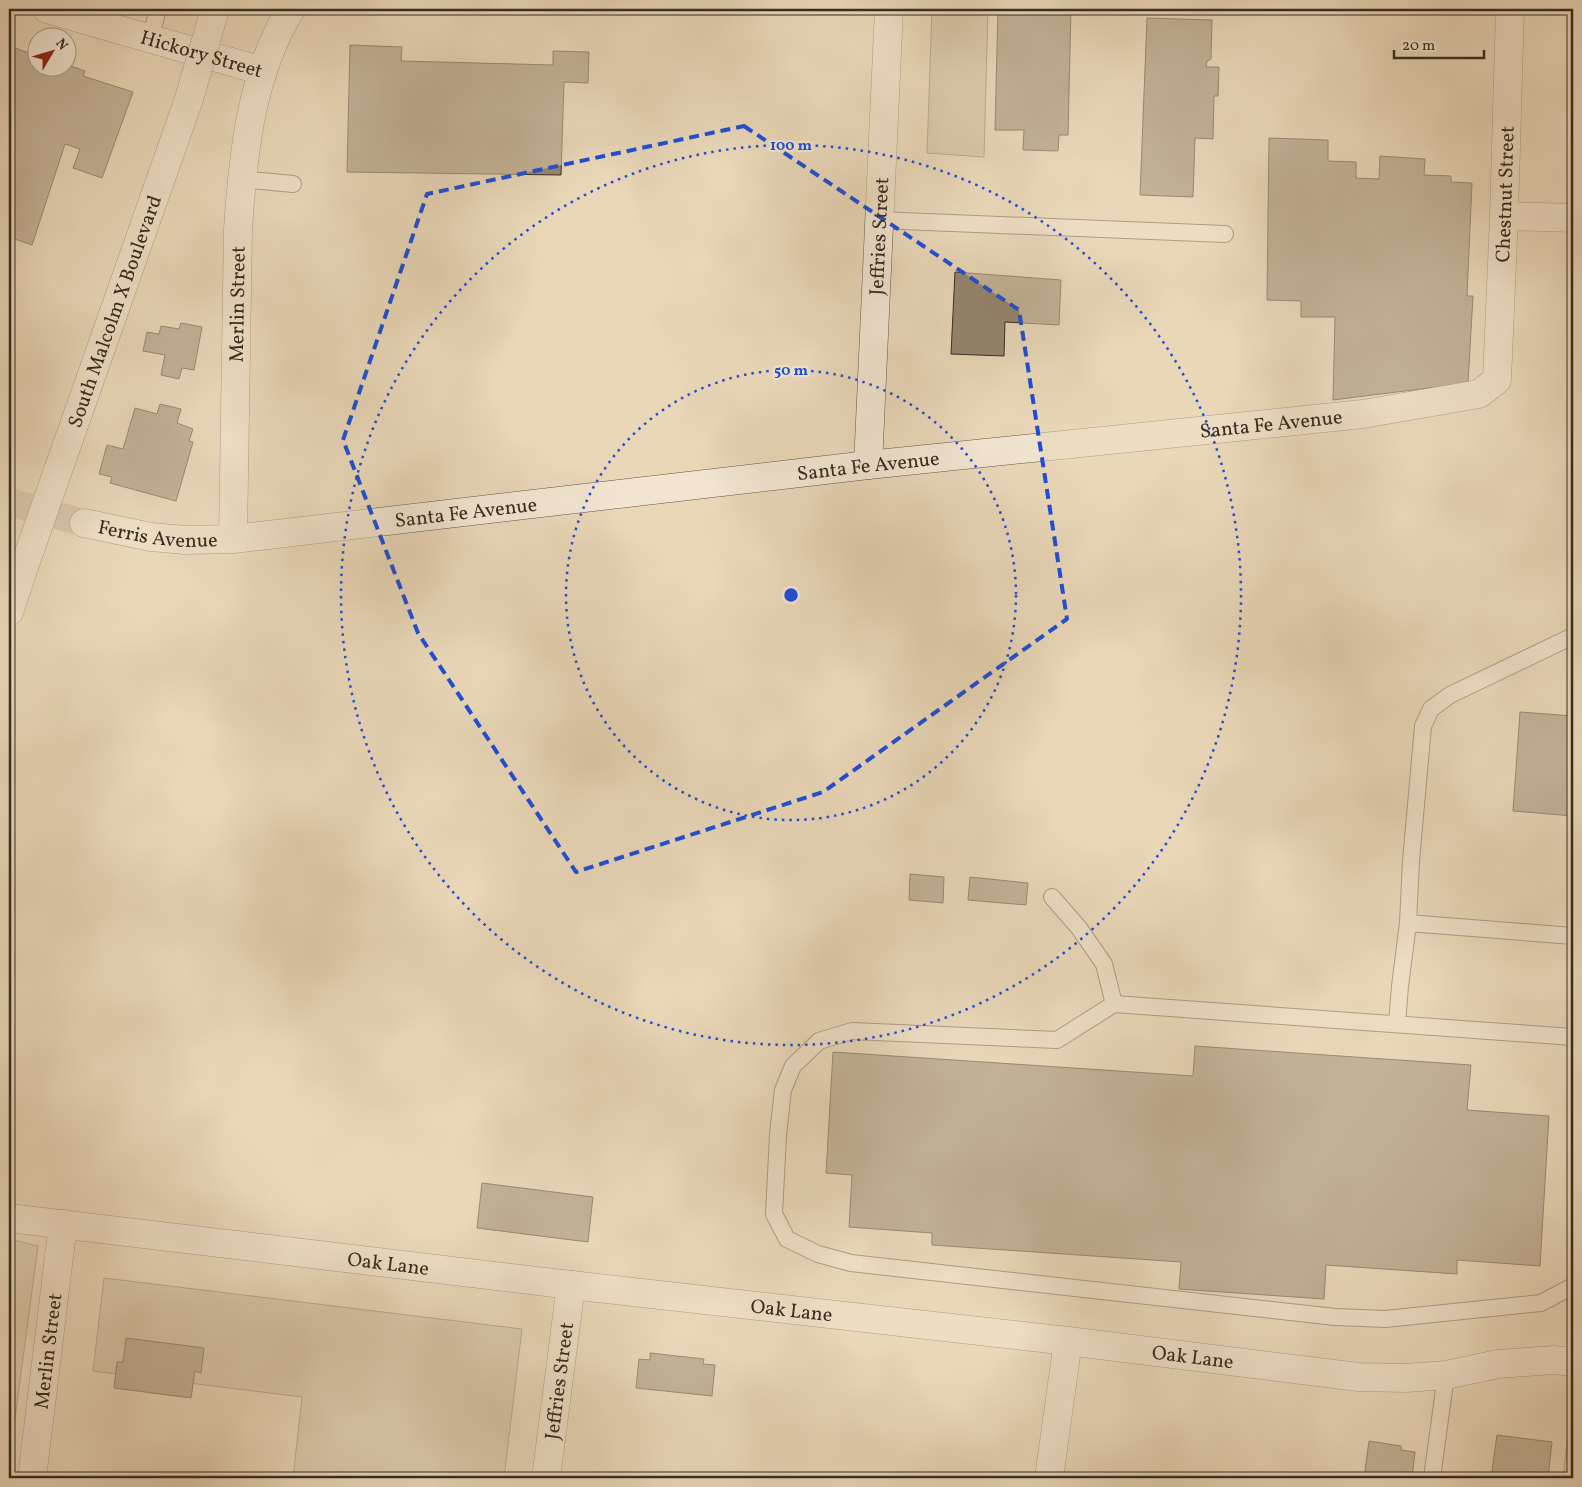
<svg xmlns="http://www.w3.org/2000/svg" width="1582" height="1487" viewBox="0 0 1582 1487" font-family="Vollkorn,serif">
<style>
.green{fill:#cbba9e;stroke:#81745f}
.building{fill:#94856f;stroke:#372d20}
.lines{fill:none;stroke-linecap:round;stroke-linejoin:round}
.minor-tunnel{stroke:#c5b59a;stroke-width:28;stroke-dasharray:28 14;stroke-linecap:butt}
.service-casing{stroke:#645846;stroke-width:18}
.minor-casing{stroke:#645846;stroke-width:29}
.tertiary-casing{stroke:#645846;stroke-width:29}
.service{stroke:#f1e5d1;stroke-width:16}
.minor{stroke:#f1e5d1;stroke-width:28}
.tertiary{stroke:#f1e5d1;stroke-width:28}
.tertiary-bridge-casing{stroke:#645846;stroke-width:29;stroke-linecap:butt}
.tertiary-bridge{stroke:#f1e5d1;stroke-width:28}
.marked{fill:none;stroke:#1d4ed8;stroke-width:4;stroke-dasharray:10 6;stroke-linejoin:round}
.ring{fill:none;stroke:#1d4ed8;stroke-width:2.5;stroke-dasharray:2.5 5}
.labels{text-anchor:middle;stroke-width:4.5;stroke-linejoin:round;paint-order:stroke}
.street-label{font-size:20px;fill:#372d20;stroke:#f1e5d1}
.centre{fill:#1d4ed8;stroke:#f1e5d1;stroke-width:2.5}
.ring-label{font-size:15px;text-anchor:middle;font-weight:bold;fill:#1d4ed8;stroke:#f1e5d1;stroke-width:4.5;stroke-linejoin:round;paint-order:stroke}
</style>
<rect width="100%" height="100%" fill="#e9d7b8"/>
<filter id="stains"><feTurbulence type="fractalNoise" baseFrequency=".004" numOctaves="4"/><feColorMatrix values="0 0 0 0 .2 0 0 0 0 .09 0 0 0 0 .02 0 0 0 .5 -.17"/></filter>
<radialGradient id="worn" r=".72"><stop offset=".6" stop-color="#630" stop-opacity="0"/><stop offset="1" stop-color="#630" stop-opacity=".3"/></radialGradient>
<path class="green" d="M932,9h56l-4,148 -57,-4z
M9,1239l29,7 -29,217z
M104,1278l418,51 -18,149h-211l9,-81 -209,-26z
M1571,1408h2v70h-10z"/>
<path class="building" d="M998,9h73l-3,126h-9l-1,16 -35,-1 1,-20h-29z
M1147,18l65,2 -1,39 -4,2 -1,6h13l-1,29h-4l-1,43 -18,-1 -2,59 -53,-2z
M350,45l52,2 -1,14 152,4v-14l36,1 -1,31 -24,-1 -3,93 -214,-3z
M9,46l29,10v12h30v-3l17,6 -2,5 50,16 -31,86 -29,-10 7,-19 -15,-5 -33,101 -23,-8z
M1269,138l59,2v21l28,1v16l23,1 1,-23 45,3 -1,16 27,1v6l21,1 -5,113h6l-5,87 -135,17 2,-83h-34v-16l-34,-1z
M955,272l106,8 -2,45 -54,-3 -1,34 -53,-2z
M181,323l21,4 -8,43 -12,-2 -3,11 -18,-4 4,-20 -22,-4 4,-19 12,2 2,-8 18,3z
M160,404l21,5 -4,14 16,6 -4,12 4,1 -17,59 -66,-18 2,-6 -13,-3 8,-29 16,4 12,-41 22,6z
M1520,712l53,4v100l-60,-5z
M910,874l34,3 -1,26 -34,-3z
M970,877l58,6 -2,22 -58,-5z
M1195,1046l276,19 -4,45 82,6 -9,150 -83,-6v14l-131,-9 -2,34 -145,-10 2,-27 -249,-17v-12l-83,-6 3,-52 -26,-2 7,-121 360,24z
M482,1183l111,14 -5,45 -111,-14z
M126,1338l78,10 -3,25 -6,-2 -4,27 -77,-10 3,-26h6z
M650,1353l54,6 -1,5 12,1 -3,31 -76,-8 3,-29 11,1z
M1497,1435l55,7 -4,36h-57z
M1369,1441l32,5v4l14,2 -3,26h-48z"/>
<g class="lines">
<path class="minor-tunnel" d="M9,502l75,21"/>
<g class="service-casing">
<path id="service" d="M150,40l8,-31
M241,179l52,5
M878,220l347,14
M1052,897l27,31 25,36 10,40
M1408,923l165,13
M1397,1024l3,-38 8,-63 3,-62 12,-135 8,-17 19,-14 123,-59
M1573,1037l-459,-33 -57,36 -205,-9 -33,10 -26,25 -10,24 -5,45 -4,79 13,25 31,15 33,9 484,54 50,2 156,-16 32,-17
M1432,1478l14,-103"/>
</g>
<g class="minor-casing">
<g id="minor">
<path id="s1" d="M47,9l216,62"/>
<path d="M1504,216l69,2"/>
<path id="s2" d="M868,465l21,-456"/>
<path id="s3" d="M84,523l67,14 34,3 48,-1 635,-74 495,-51 116,-20 18,-14 7,-164 6,-207"/>
<path id="s4" d="M233,539l5,-310c5,-75 13,-156 53,-220"/>
<path id="s5" d="M9,1218l562,67 497,56 290,36 48,1 40,-3 52,-11 56,-4 19,2"/>
<path id="s6" d="M32,1478l31,-254"/>
<path id="s7" d="M546,1478l25,-193"/>
<path d="M1049,1478l19,-137"/>
</g>
</g>
<g class="tertiary-casing">
<path id="tertiary" d="M9,612l16,-48"/>
</g>
<use href="#service" class="service"/>
<use href="#minor" class="minor"/>
<use href="#tertiary" class="tertiary"/>
<g class="tertiary-bridge-casing">
<g id="tertiary-bridge">
<path id="s8" d="M25,564l164,-465 26,-90"/>
</g>
</g>
<use href="#tertiary-bridge" class="tertiary-bridge"/>
</g>
<path d="M0 0H1582V1487H0ZM744,126l275,184 48,309 -244,173 -247,80 -158,-239 -75,-193 84,-246z" fill="#e9d7b8" fill-opacity=".55" fill-rule="evenodd"/>
<path class="marked" d="M744,126l275,184 48,309 -244,173 -247,80 -158,-239 -75,-193 84,-246z"/>
<g class="ring">
<circle cx="791" cy="595" r="225"/>
<circle cx="791" cy="595" r="450"/>
</g>
<g class="labels">
<g class="street-label">
<text dy="7" stroke="none"><textPath href="#s1" startOffset="161">Hickory Street</textPath></text>
<text dy="7" stroke="none"><textPath href="#s3" startOffset="1614">Chestnut Street</textPath></text>
<text dy="7" stroke="none"><textPath href="#s2" startOffset="229">Jeffries Street</textPath></text>
<text dy="7" stroke="none"><textPath href="#s4" startOffset="235">Merlin Street</textPath></text>
<text dy="7" stroke="none"><textPath href="#s8" startOffset="268">South Malcolm X Boulevard</textPath></text>
<text dy="7" stroke="none"><textPath href="#s3" startOffset="1195">Santa Fe Avenue</textPath></text>
<text dy="7" stroke="none"><textPath href="#s3" startOffset="790">Santa Fe Avenue</textPath></text>
<text dy="7" stroke="none"><textPath href="#s3" startOffset="385">Santa Fe Avenue</textPath></text>
<text dy="7" stroke="none"><textPath href="#s3" startOffset="75">Ferris Avenue</textPath></text>
<text dy="7" stroke="none"><textPath href="#s5" startOffset="382">Oak Lane</textPath></text>
<text dy="7" stroke="none"><textPath href="#s5" startOffset="788">Oak Lane</textPath></text>
<text dy="7" stroke="none"><textPath href="#s6" startOffset="128">Merlin Street</textPath></text>
<text dy="7" stroke="none"><textPath href="#s5" startOffset="1192">Oak Lane</textPath></text>
<text dy="7" stroke="none"><textPath href="#s7" startOffset="98">Jeffries Street</textPath></text>
</g>
</g>
<circle cx="791" cy="595" r="8" class="centre"/>
<g class="ring-label">
<text x="791" y="150">100 m</text>
<text x="791" y="375">50 m</text>
</g>
<rect width="1582" height="1487" fill="none" stroke="#e9d7b8" stroke-width="30"/>
<rect x="10" y="10" width="1562" height="1467" fill="none" stroke="#372d20" stroke-width="2.5"/>
<rect x="15" y="15" width="1552" height="1457" fill="none" stroke="#372d20"/>
<g transform="translate(52 52) rotate(52)"><circle r="24" fill="#f1e5d1" stroke="#a79b8a"/>
<path d="M0-4L9 19L0 12L-9 19Z" fill="#8f2418"/>
<text y="-8" font-size="14" font-weight="bold" text-anchor="middle" fill="#372d20">N</text>
</g>
<path d="M1394 50v8h90v-8" fill="none" stroke="#372d20" stroke-width="2.5"/>
<text x="1402" y="50" font-size="15" fill="#372d20" stroke="#f1e5d1" stroke-width="4" paint-order="stroke">20 m</text>
<rect width="100%" height="100%" filter="url(#stains)"/>
<rect width="100%" height="100%" fill="url(#worn)"/>
</svg>
